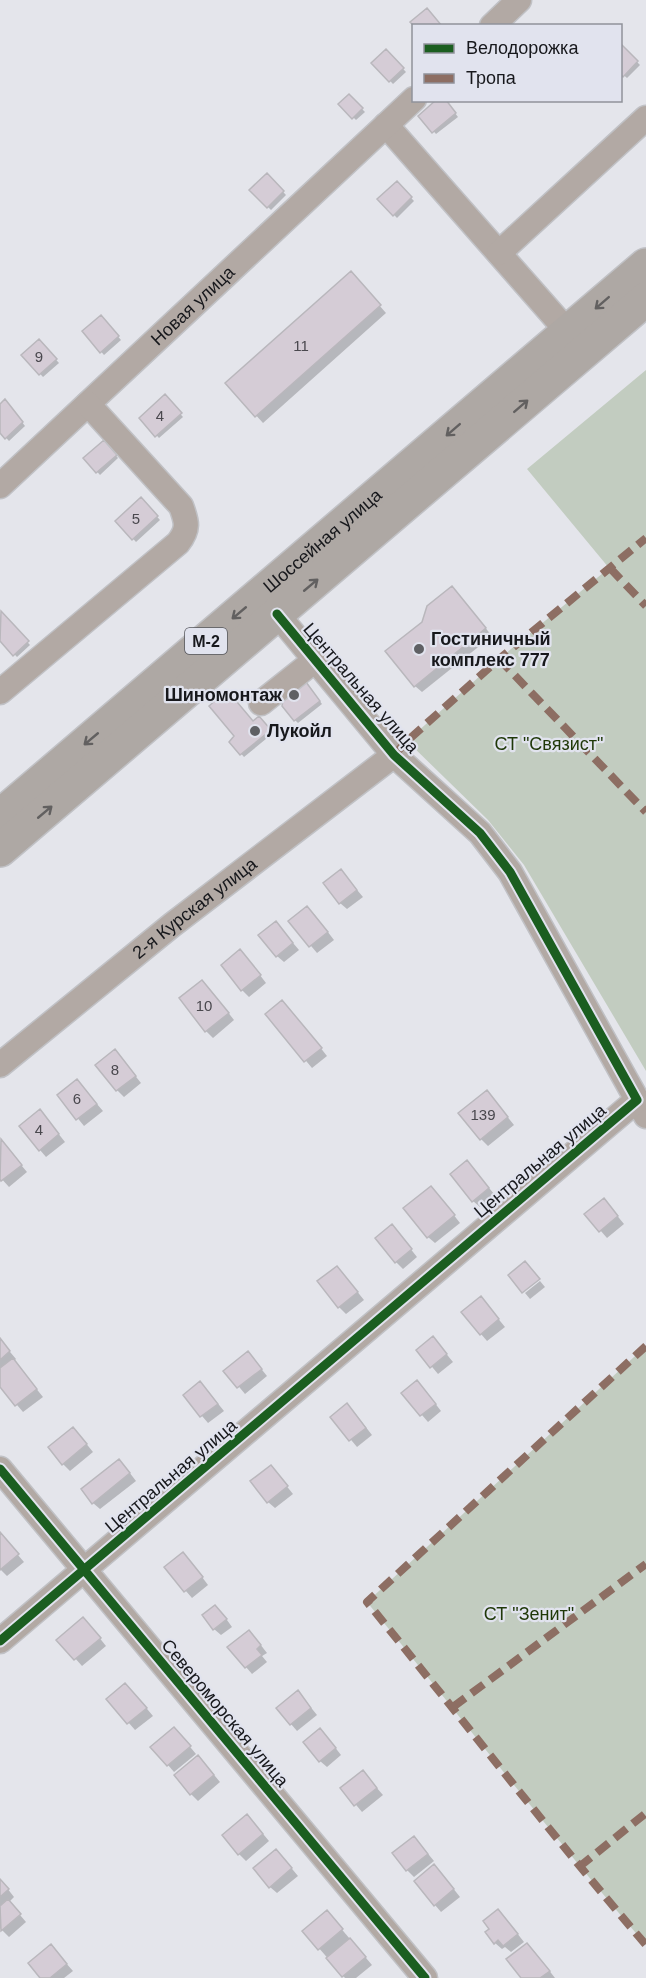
<svg xmlns="http://www.w3.org/2000/svg" width="646" height="1978" viewBox="0 0 646 1978" font-family="Helvetica,sans-serif">
<style>
.green{fill:#c2ccc0}
.shadow{fill:#0003}
.building{fill:#d5ccd6;stroke:#b9b7bc;stroke-width:1.5}
.lines{fill:none;stroke-linecap:round;stroke-linejoin:round}
.minor-casing{stroke:#c0c1c5;stroke-width:27}
.highway-casing{stroke:#c0c1c5;stroke-width:36}
.minor{stroke:#b2a9a4;stroke-width:24}
.highway{stroke:#aea8a4;stroke-width:33}
.quiet{stroke:#8d6e63;stroke-width:8;stroke-dasharray:15 8;stroke-linecap:butt}
.cycleway-casing{stroke:#e1e3ee;stroke-width:13}
.cycleway{stroke:#1b5e20;stroke-width:9}
.oneway{stroke:#626060}
.poi-dot{fill:#5f6064;stroke:#e1e3ee;stroke-width:2}
.labels{text-anchor:middle;stroke-width:4.5;stroke-linejoin:round;paint-order:stroke}
.number-label{font-size:15px;fill:#4a484e}
.shield{fill:#e1e3ee;stroke:#54555b;stroke-width:1.5}
.shield-label{font-size:16px;font-weight:bold;fill:#17181c}
.street-label{font-size:18px;fill:#17181c;stroke:#e1e3ee}
.poi-label{font-size:18px;font-weight:bold;fill:#17181c;stroke:#e1e3ee;text-anchor:start}
.park-label{font-size:18px;fill:#1f3808;stroke:#e1e3ee}
</style>
<rect width="100%" height="100%" fill="#e4e5eb"/>
<path class="green" d="M646,370v701l-122,-206 -36,-45 -81,-79 92,-82 110,-91 -82,-99z
M646,1346v599c-96,-112 -186,-229 -279,-343z"/>
<path class="shadow" d="M620,45l20,20 -13,13 -7,-6z
M386,51l20,21 -13,12 -20,-21z
M349,96l16,16 -9,8 -16,-16z
M445,100l13,17 -22,17 -16,-18z
M267,175l19,20 -15,15 -20,-20z
M397,183l17,18 -17,17 -18,-19z
M357,280l29,33 -123,110 -35,-39z
M101,317l20,23 -17,15 -20,-23z
M39,341l20,22 -16,14 -20,-22z
M165,397l18,20 -24,21 -18,-20z
M8,404l17,22 -16,15 -9,-10v-25z
M104,442l14,16 -18,17 -15,-17z
M141,499l19,21 -24,22 -19,-21z
M459,595l33,41 -70,56 -7,-6z
M1,613l29,32 -13,12 -17,-18z
M309,687l13,17 -24,19 -3,-3z
M259,718l13,16 -28,23 -13,-15z
M347,878l16,19 -16,12 -7,-6z
M314,914l20,26 -17,13 -27,-32z
M282,930l17,20 -15,12 -7,-6z
M247,958l19,25 -17,14 -7,-7z
M209,988l25,32 -21,18 -7,-7z
M289,1008l38,48 -15,12 -45,-54z
M121,1058l20,25 -17,14 -7,-7z
M77,1081l26,30 -19,15 -25,-31z
M493,1099l21,26 -26,21 -7,-7z
M46,1118l19,24 -19,15 -6,-7z
M1,1141l26,31 -18,15 -9,-10z
M467,1162l28,33 -15,12 -7,-6z
M438,1195l22,28 -25,20 -7,-6z
M610,1207l14,17 -17,14 -21,-24z
M398,1233l19,24 -14,12 -7,-7z
M343,1274l21,26 -18,14 -7,-7z
M540,1281l5,6 -15,12 -5,-6z
M487,1305l18,22 -18,14 -6,-7z
M0,1340l16,19 -2,2 29,36 -20,15 -23,-27z
M439,1345l14,17 -15,12 -20,-24z
M254,1360l13,16 -22,18 -19,-23z
M424,1389l17,22 -13,11 -25,-29z
M207,1390l17,21 -16,12 -23,-27z
M354,1412l18,23 -15,12 -25,-30z
M80,1436l13,16 -23,19 -7,-7z
M126,1468l10,13 -36,28 -7,-6z
M277,1474l16,20 -18,14 -7,-6z
M0,1534l24,28 -17,14 -7,-7z
M190,1561l18,24 -16,13 -26,-30z
M222,1613l10,14 -11,8 -7,-6z
M90,1626l16,20 -24,20 -23,-26z
M256,1639l11,14 -5,3 5,6 -15,12 -6,-7z
M132,1691l21,25 -18,14 -27,-31z
M304,1699l13,16 -20,16 -6,-7z
M181,1736l15,18 -22,18 -6,-7z
M327,1737l14,18 -14,12 -7,-6z
M205,1764l15,18 -22,19 -7,-7z
M369,1779l14,16 -21,17 -20,-24z
M254,1823l15,18 -23,20 -7,-7z
M420,1844l14,17 -20,16 -7,-7z
M283,1858l15,18 -21,17 -7,-6z
M441,1873l19,24 -19,15 -6,-7z
M0,1879l14,18 -5,5 17,20 -17,15 -9,-9z
M505,1918l19,24 -13,10 -6,-5 -3,2 -7,-6z
M333,1919l39,46 -16,13h-11l-41,-47z
M527,1945l7,6 21,27h-32z
M57,1953l16,18 -9,7h-22z"/>
<path class="building" d="M427,8l15,18h-28l-4,-4z
M620,43l18,18 -15,16 -3,-3z
M386,49l18,19 -15,14 -18,-19z
M349,94l14,14 -11,11 -14,-15z
M436,100h10l10,13 -24,20 -14,-17z
M267,173l17,18 -17,17 -18,-18z
M397,181l15,16 -19,19 -16,-17z
M351,271l30,34 -126,112 -30,-34z
M101,315l18,21 -19,17 -18,-22z
M39,339l18,20 -18,16 -18,-20z
M165,394l17,19 -27,24 -16,-19z
M5,399l18,23 -18,17 -5,-6v-29z
M104,440l13,15 -21,18 -13,-15z
M141,497l17,19 -26,24 -17,-19z
M452,586l34,42 -72,59 -29,-36 37,-29 5,-16z
M1,611l28,30 -16,15 -13,-15z
M306,682l14,19 -26,20 -12,-15 1,-6z
M227,690l26,31 6,-5 12,14 -31,25 -11,-13 5,-6 -25,-30z
M341,869l16,21 -18,14 -16,-21z
M307,906l21,26 -19,15 -21,-26z
M276,921l17,22 -17,14 -18,-22z
M240,949l21,26 -20,16 -20,-26z
M202,980l27,33 -24,19 -26,-34z
M282,1000l40,48 -18,14 -39,-48z
M115,1049l21,27 -20,15 -21,-26z
M77,1079l20,25 -21,16 -19,-25z
M487,1090l21,27 -28,23 -22,-27z
M40,1109l19,25 -20,17 -20,-25z
M1,1139l21,26 -21,16 -1,-2z
M467,1160l22,28 -17,14 -22,-28z
M431,1186l24,29 -28,23 -24,-30z
M604,1198l14,18 -19,16 -15,-18z
M392,1224l20,25 -17,14 -20,-25z
M525,1261l15,18 -18,14 -14,-18z
M337,1266l21,26 -20,16 -21,-27z
M481,1296l18,23 -19,16 -19,-23z
M433,1336l14,18 -17,14 -14,-18z
M0,1338l10,13 -10,9z
M248,1351l14,18 -25,19 -14,-17z
M13,1358l24,31 -22,17 -15,-19v-19z
M417,1380l19,24 -16,12 -19,-23z
M200,1381l18,23 -18,13 -17,-22z
M347,1403l19,25 -17,13 -19,-24z
M73,1427l14,17 -25,21 -14,-18z
M119,1459l11,14 -38,31 -11,-15z
M271,1465l17,21 -21,17 -17,-22z
M0,1532l19,22 -19,16z
M183,1552l20,25 -19,15 -20,-25z
M215,1605l12,14 -14,11 -11,-15z
M83,1617l18,21 -27,22 -18,-20z
M249,1630l12,15 -4,4 5,6 -17,13 -18,-21z
M125,1683l22,25 -20,16 -21,-25z
M298,1690l13,18 -21,17 -14,-17z
M174,1727l17,19 -24,20 -17,-19z
M320,1728l16,20 -17,14 -16,-20z
M198,1755l16,20 -24,20 -16,-20z
M363,1770l14,18 -23,18 -14,-18z
M247,1814l16,20 -25,21 -16,-20z
M414,1836l14,18 -22,17 -14,-18z
M276,1849l16,19 -23,20 -16,-20z
M434,1864l20,25 -20,17 -20,-25z
M0,1879l9,10 -9,8z
M8,1899l13,15 -20,17 -1,-25z
M498,1909l20,25 -15,12 -5,-6 -4,4 -9,-12 4,-3 -6,-8z
M327,1910l16,19 -25,21 -16,-19z
M350,1938l16,19 -24,20 -16,-19z
M527,1943l23,28 -10,7h-19l-15,-19z
M51,1944l16,20 -17,14h-10l-12,-15z"/>
<g class="lines">
<g class="minor-casing">
<g id="minor">
<path d="M492,26l27,-26"/>
<path d="M386,125l182,207"/>
<path d="M499,253l147,-135"/>
<path id="s1" d="M0,486l414,-387"/>
<path d="M277,614l117,141 86,78 30,39 136,244"/>
<path d="M0,692l178,-149c11,-14 9,-21 3,-37l-93,-102"/>
<path d="M261,703l54,-43"/>
<path id="s2" d="M0,1065l172,-140 222,-170"/>
<path d="M0,1469l425,509"/>
<path d="M0,1641l637,-541"/>
</g>
</g>
<g class="highway-casing">
<g id="highway">
<path id="s3" d="M0,816l646,-551"/>
<path d="M0,850l646,-551"/>
</g>
</g>
<use href="#minor" class="minor"/>
<use href="#highway" class="highway"/>
<path class="quiet" d="M610,568l36,38
M499,659l147,153
M394,755l13,-14 92,-82 147,-121
M646,1346l-279,256c93,114 183,231 279,343
M453,1707l193,-143
M579,1867l67,-54"/>
<g class="cycleway-casing">
<path id="cycleway" d="M0,1469l425,509
M0,1641l637,-541 -127,-228 -30,-39 -86,-78 -117,-141"/>
</g>
<use href="#cycleway" class="cycleway"/>
</g>
<defs><path id="oneway-shaft" d="M-6 0H5M1.5-3L5.5 0L1.5 3" fill="none" stroke-width="1.6" stroke-linecap="round" stroke-linejoin="round" transform="scale(1.5)"/></defs>
<g class="oneway">
<use href="#oneway-shaft" transform="translate(602 303) rotate(139)"/>
<use href="#oneway-shaft" transform="translate(521 406) rotate(-41)"/>
<use href="#oneway-shaft" transform="translate(453 430) rotate(139)"/>
<use href="#oneway-shaft" transform="translate(311 585) rotate(-40)"/>
<use href="#oneway-shaft" transform="translate(239 613) rotate(140)"/>
<use href="#oneway-shaft" transform="translate(91 739) rotate(140)"/>
<use href="#oneway-shaft" transform="translate(45 812) rotate(-40)"/>
</g>
<g class="poi-dot">
<circle cx="419" cy="649" r="6"/>
<circle cx="294" cy="695" r="6"/>
<circle cx="255" cy="731" r="6"/>
</g>
<g class="labels">
<g class="number-label">
<text x="301" y="351">11</text>
<text x="39" y="362">9</text>
<text x="160" y="421">4</text>
<text x="136" y="524">5</text>
<text x="204" y="1011">10</text>
<text x="115" y="1075">8</text>
<text x="77" y="1104">6</text>
<text x="483" y="1120">139</text>
<text x="39" y="1135">4</text>
</g>
<rect class="shield" x="185" y="628" width="42" height="26" rx="4.5"/>
<g class="shield-label">
<text x="206" y="647">М-2</text>
</g>
<g class="street-label">
<text dy="6" stroke="none"><textPath href="#s1" startOffset="264">Новая улица</textPath></text>
<text dy="6" stroke="none"><textPath href="#s3" startOffset="424">Шоссейная улица</textPath></text>
<text transform="translate(361 688) rotate(49)" y="6">Центральная улица</text>
<text dy="6" stroke="none"><textPath href="#s2" startOffset="250">2-я Курская улица</textPath></text>
<text transform="translate(540 1161) rotate(-40)" y="6">Центральная улица</text>
<text transform="translate(171 1476) rotate(-40)" y="6">Центральная улица</text>
<text transform="translate(225 1713) rotate(50)" y="6">Североморская улица</text>
</g>
<g class="poi-label">
<text x="431" y="645">Гостиничный<tspan x="431" dy="21">комплекс 777</tspan></text>
<text x="282" y="701" text-anchor="end">Шиномонтаж</text>
<text x="267" y="737">Лукойл</text>
</g>
<g class="park-label">
<text x="549" y="750">СТ "Связист"</text>
<text x="529" y="1620">СТ "Зенит"</text>
</g>
</g>
<rect x="412" y="24" width="210" height="78" fill="#e1e3ee" stroke="#90929a" stroke-width="1.5"/>
<rect x="424" y="44" width="30" height="9" fill="#1b5e20" stroke="#90929a" stroke-width="1.5"/>
<text x="466" y="54" font-size="18" fill="#17181c">Велодорожка</text>
<rect x="424" y="74" width="30" height="9" fill="#8d6e63" stroke="#90929a" stroke-width="1.5"/>
<text x="466" y="84" font-size="18" fill="#17181c">Тропа</text>
</svg>
